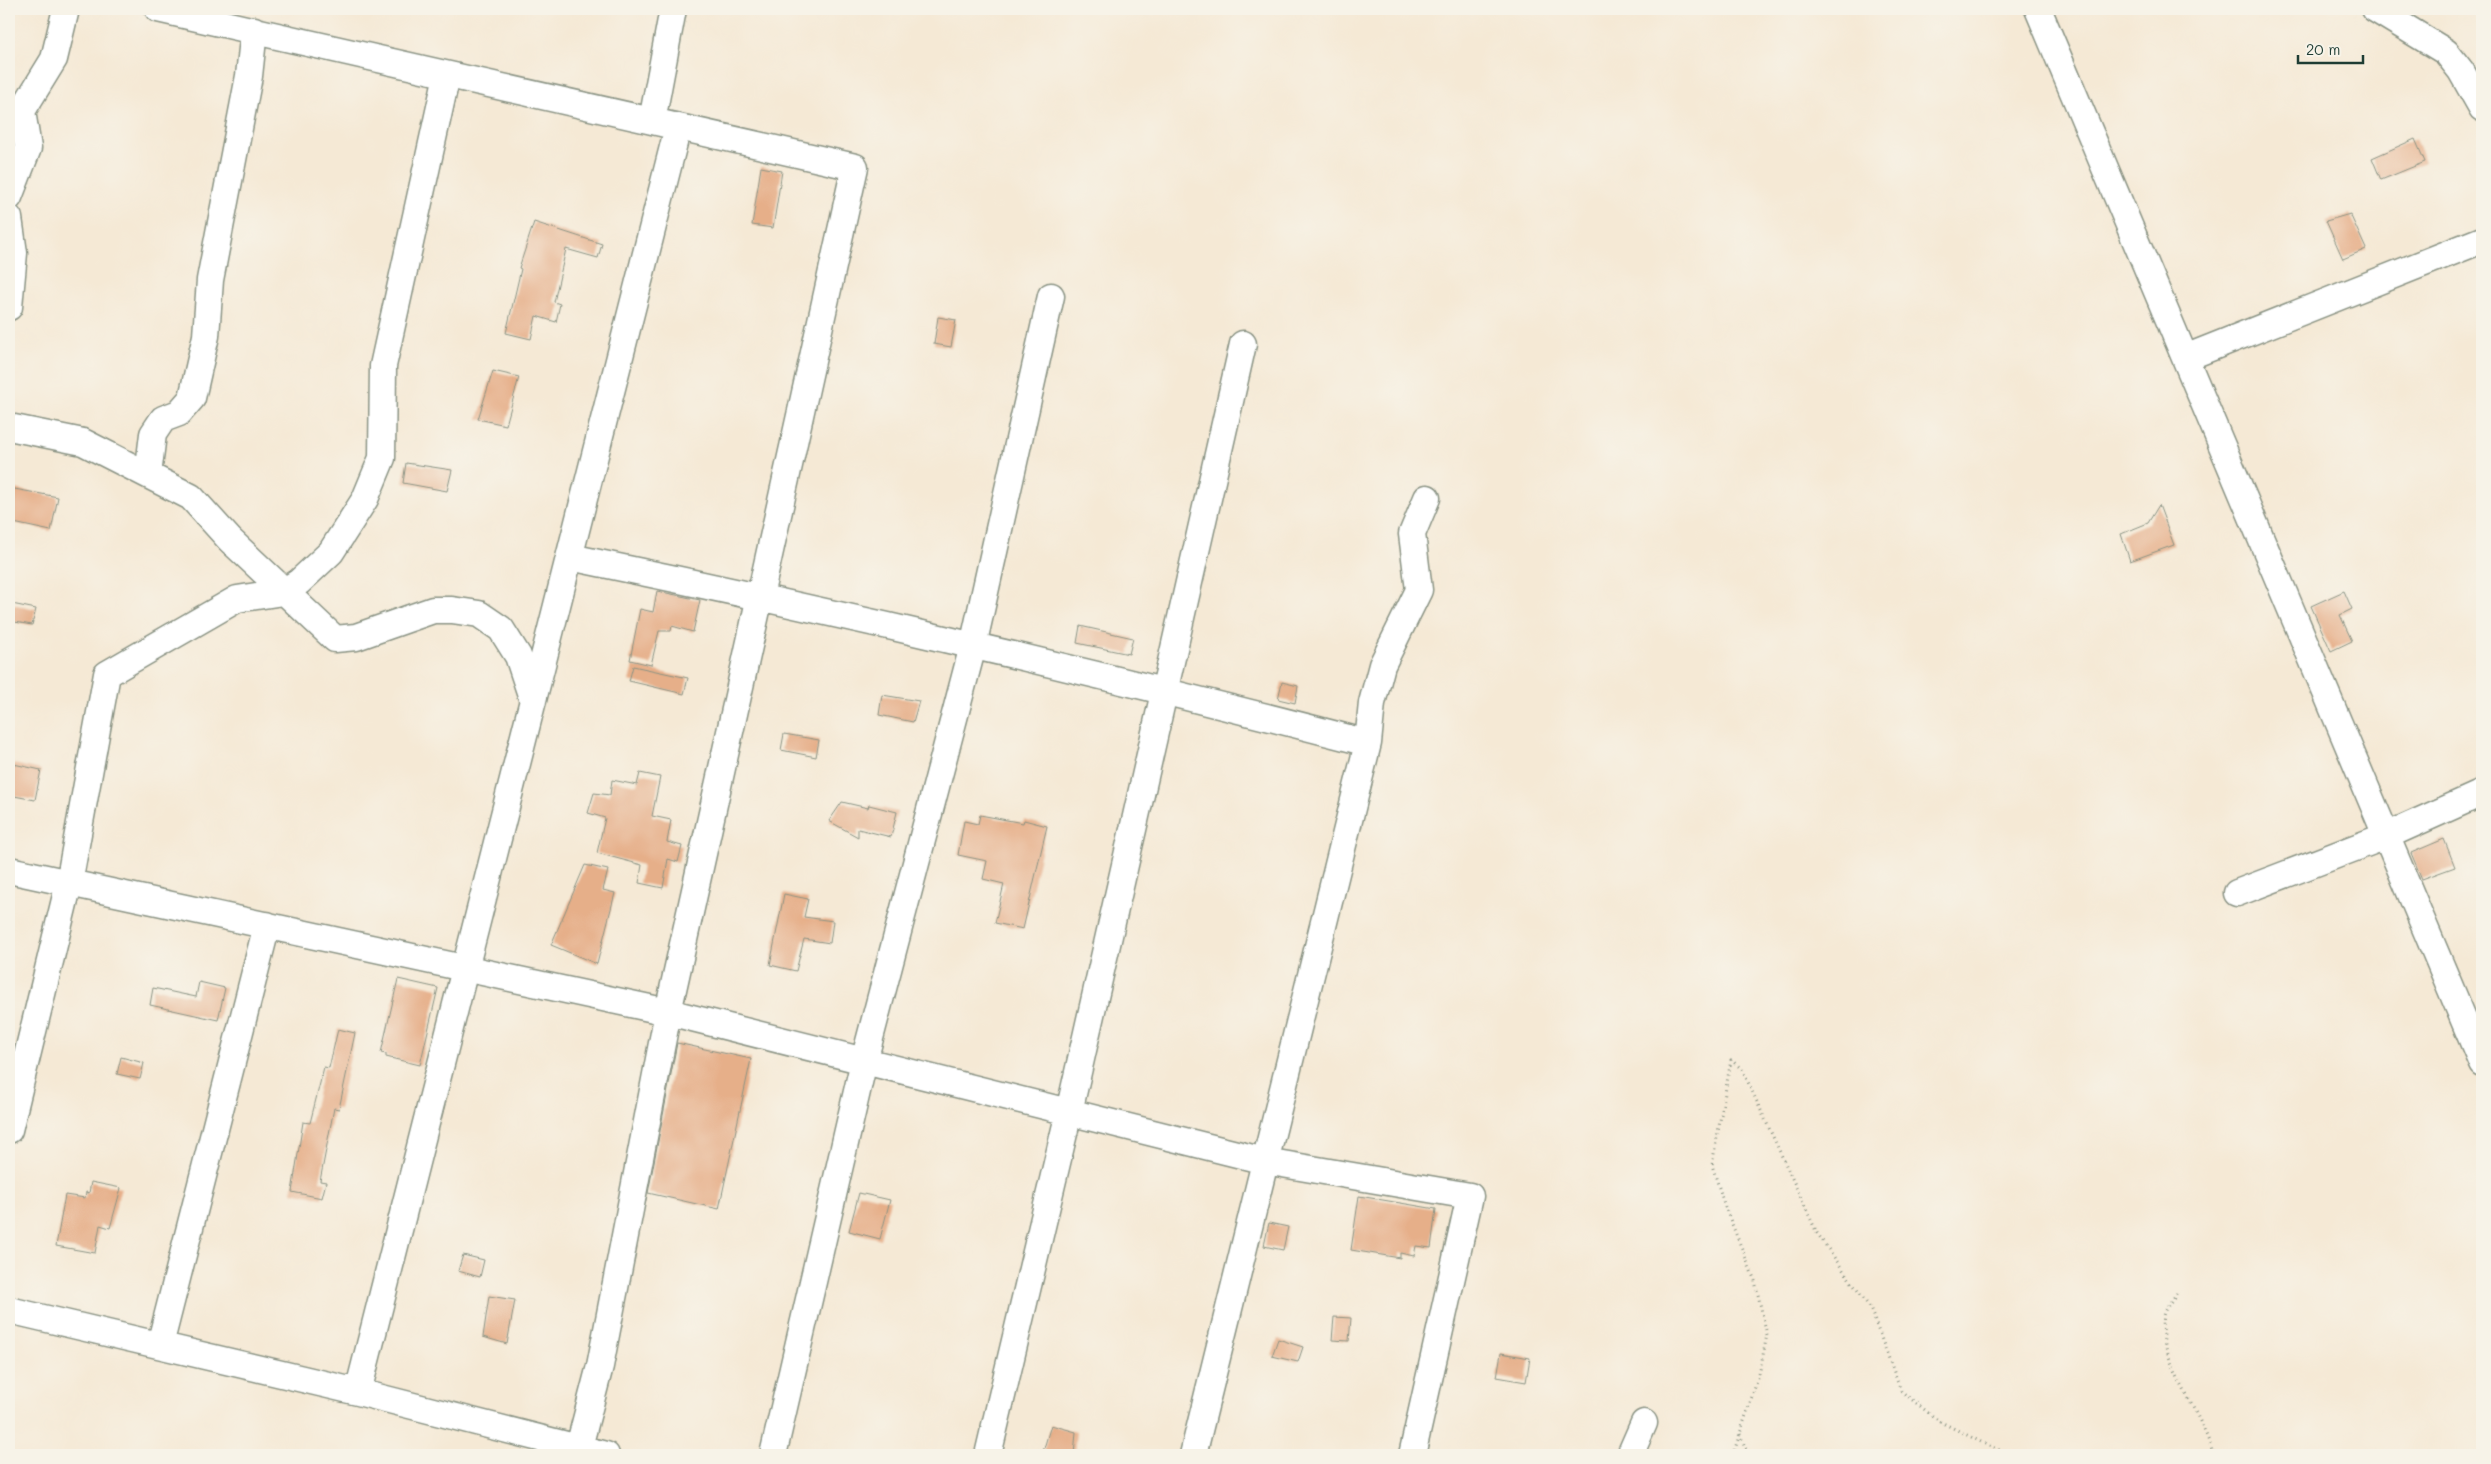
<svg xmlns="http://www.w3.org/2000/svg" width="2491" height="1464" viewBox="0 0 2491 1464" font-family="Mali,sans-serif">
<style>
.building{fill:#e6af89}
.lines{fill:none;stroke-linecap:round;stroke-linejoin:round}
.minor-casing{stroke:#8a9384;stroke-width:29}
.path{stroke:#8a9384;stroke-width:3;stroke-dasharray:1 4;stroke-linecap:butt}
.minor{stroke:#fff;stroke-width:26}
</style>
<rect width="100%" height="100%" fill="#f7f3e8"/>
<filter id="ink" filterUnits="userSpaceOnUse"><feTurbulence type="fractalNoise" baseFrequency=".02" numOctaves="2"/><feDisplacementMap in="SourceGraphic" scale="10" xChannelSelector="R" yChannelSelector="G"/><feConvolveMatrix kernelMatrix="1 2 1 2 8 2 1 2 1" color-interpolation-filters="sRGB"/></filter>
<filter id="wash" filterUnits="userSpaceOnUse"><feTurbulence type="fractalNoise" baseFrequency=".0096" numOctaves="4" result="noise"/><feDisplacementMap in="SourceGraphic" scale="20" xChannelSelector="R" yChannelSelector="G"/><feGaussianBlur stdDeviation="1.12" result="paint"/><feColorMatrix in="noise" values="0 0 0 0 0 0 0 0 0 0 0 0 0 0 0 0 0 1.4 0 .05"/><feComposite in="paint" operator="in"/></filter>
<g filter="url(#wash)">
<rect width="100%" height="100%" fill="#f5e9d5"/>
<g id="blocks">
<path class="building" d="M2415,139l10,23 -44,18 -9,-22z
M761,167l21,4 -9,57 -21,-3z
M2350,214l16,35 -23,10 -17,-38z
M534,222l68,22 -4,14 -32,-9 -12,53 6,2 -4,18 -20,-6 -5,23 -25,-6 15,-64 -2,-1z
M938,317l18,3 -5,27 -17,-3z
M493,371l26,6 -13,48 -28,-6z
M406,463l46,7 -5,21 -44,-8z
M9,488l49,9 -7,34 -42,-9z
M2159,505l15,40 -44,16 -9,-27 27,-11z
M657,591l43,9 -7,32 -21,-6 -1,5h-12l-8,34 -21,-5 10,-51 13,3z
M2344,591l8,18 -12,6 12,26 -21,10 -20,-45z
M12,604l24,5 -4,16 -23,-4z
M1080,626l53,12 -4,16 -52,-11z
M633,666l55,12 -4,16 -55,-13z
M1282,682l16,4 -3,17 -17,-4z
M882,695l37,6 -6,21 -34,-7z
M784,734l35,6 -3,17 -35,-7z
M9,763l32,7 -6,30 -26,-5z
M640,773l20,4 -8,39 19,4 -4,22 15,4 -4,16 -10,-3 -5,29 -24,-5 3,-18 -45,-12 8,-35 -17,-5 6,-20 16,2 2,-15 25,5z
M842,802l26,6 1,-3 28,7 -6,25 -33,-8v8l-29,-16z
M980,815l43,8 1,-3 23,6 -24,103 -28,-6 9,-39 -21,-5 4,-18 -29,-6 6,-34 14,3z
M2444,839l11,28 -33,12 -11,-26z
M585,865l23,5 -5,20 12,3 -18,71 -46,-19z
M784,894l24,5 -4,18 29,4 -3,22 -26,-4 -8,32 -26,-6z
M398,979l40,9 -18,77 -34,-8v-3l-5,-1z
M199,982l26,6 -7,32 -68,-15 3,-17 43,9z
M338,1029l17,4 -16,76 -5,-1 -14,73 6,1 -4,16 -30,-6 11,-70 7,1 14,-56 5,1z
M677,1043l74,16 -32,150 -71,-16z
M121,1057l23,6 -4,16 -23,-5z
M91,1182l30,6 -11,40 -10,-3 -5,28 -39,-7 9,-51 20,3 1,-6 3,1z
M859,1193l31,7 -10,39 -31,-8z
M1359,1196l77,13 -5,39 -15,-2 -2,10 -14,-3v5l-49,-8z
M1269,1223l19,4 -5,23 -19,-4z
M463,1255l21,5 -4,17 -22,-6z
M489,1296l26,4 -8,44 -24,-7z
M1334,1317l17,1 -2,23 -17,-1z
M1278,1339l25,8 -5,15 -26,-6z
M1501,1353l29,5 -4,24 -29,-5z
M1051,1425l25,7 -2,23h-32z"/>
</g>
</g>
<g filter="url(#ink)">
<use href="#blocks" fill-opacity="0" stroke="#8a9384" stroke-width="1"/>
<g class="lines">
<g class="minor-casing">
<path id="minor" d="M158,9l697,158 -187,845 -68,354 -21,81
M2038,9l444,1054
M2375,9l71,43 15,19 21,37
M652,121l21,-112
M9,197l19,-49 -6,-37 32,-52 12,-50
M9,218l5,35 -5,54
M2185,358l297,-118
M9,427l74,15 108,55 39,43 105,99 21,-2 77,-27h19l27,4 22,15 17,27 15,45
M148,475l5,-41 10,-15 16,-6 13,-15 14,-62 4,-56 39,-204 5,-46
M570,557c267,55 533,117 798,186
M9,870l659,142 597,149 205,35 -58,259
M2237,893l149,-57 96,-43
M9,1130l60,-247 38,-209 130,-75 46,-7 16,-10 32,-30 34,-53 17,-41 1,-92 64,-291
M9,1310l349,82 248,63
M160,1345l107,-420
M358,1392l320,-1265
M773,1455l91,-394 109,-415 78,-350
M988,1455l81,-343 174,-768
M1193,1455l175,-712 4,-40 10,-38 37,-75 -7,-56 15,-36
M1630,1455l14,-32"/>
</g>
<path class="path" d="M2177,1293c-4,6 -10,13 -13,19 -12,40 40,102 49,143
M1740,1434l8,21
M2213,1452l18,3
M1733,1455l26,-80 8,-40 -12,-54 -30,-74 -13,-42 19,-105 11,9 75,164 53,75 31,83 38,30 50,25 24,9"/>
<use href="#minor" class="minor"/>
</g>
</g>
<rect width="2491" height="1464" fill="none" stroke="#f7f3e8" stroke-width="30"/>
<path d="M2298 55v8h65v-8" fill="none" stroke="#1f3d34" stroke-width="2.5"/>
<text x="2306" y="55" font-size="15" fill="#1f3d34" stroke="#f7f3e8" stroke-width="4" paint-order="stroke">20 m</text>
</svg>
